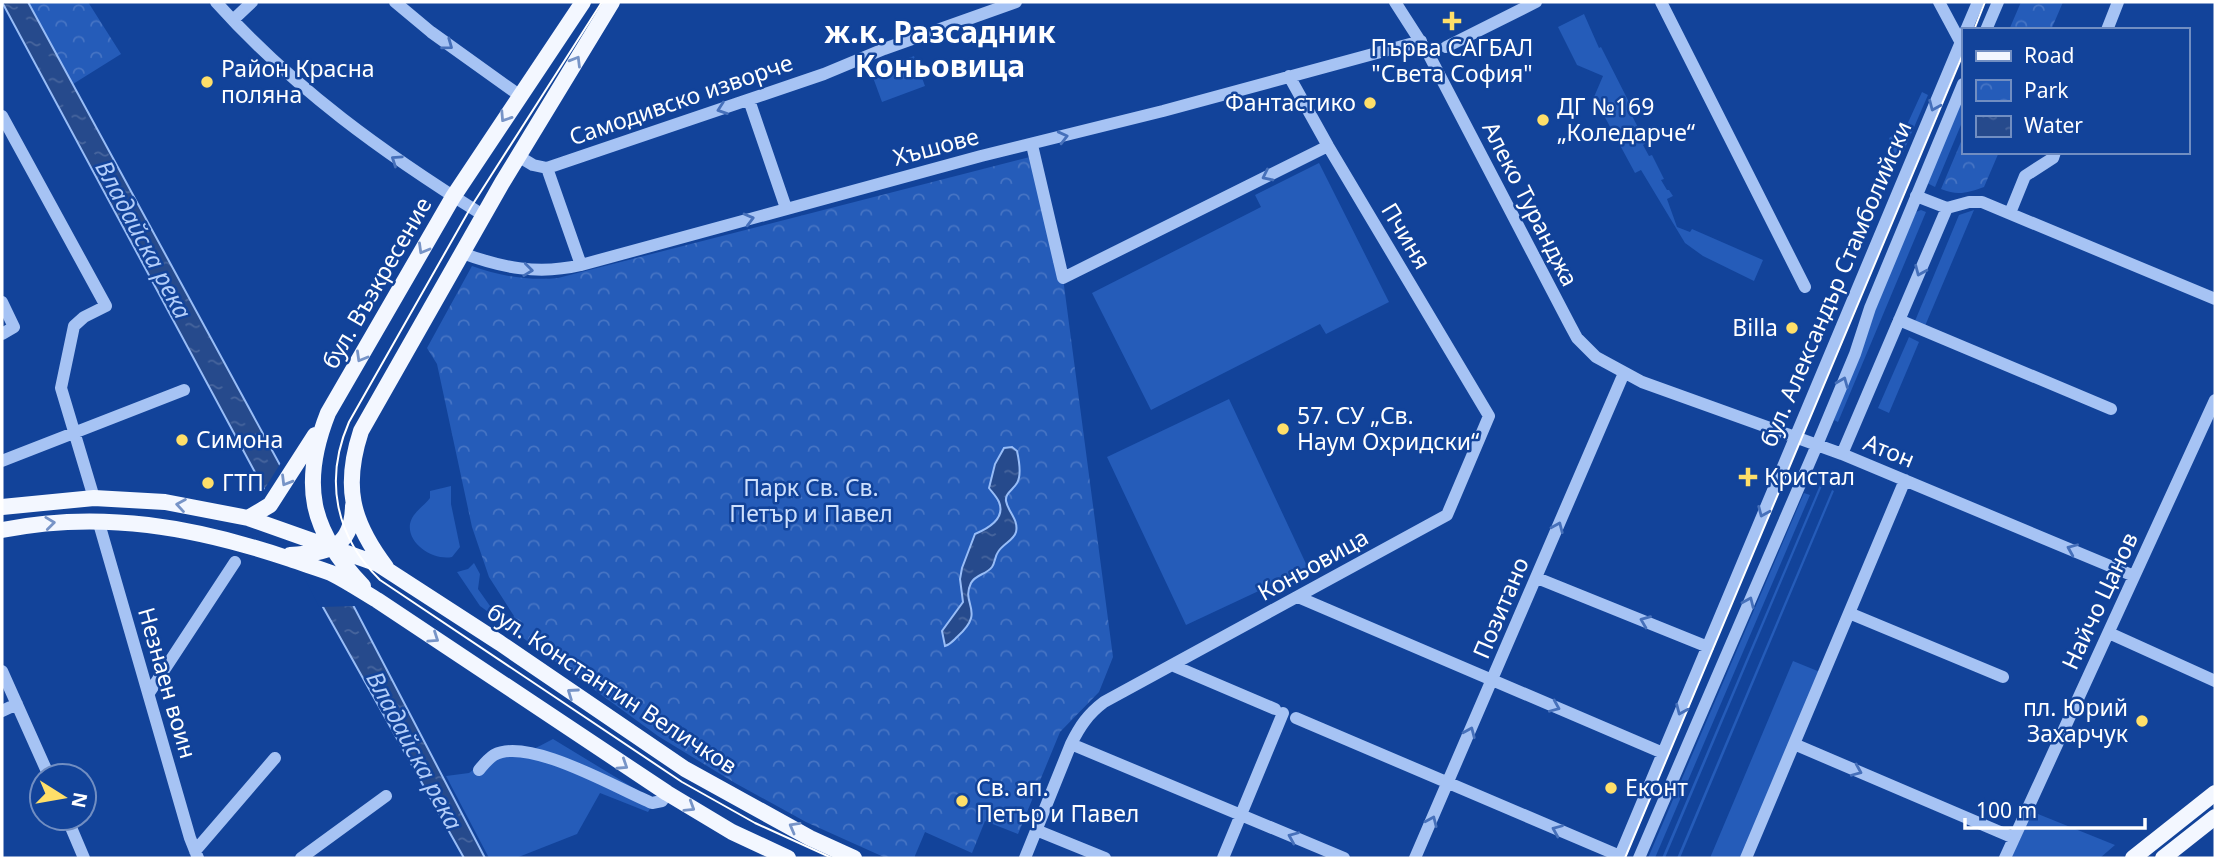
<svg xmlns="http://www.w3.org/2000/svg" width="2217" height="860" viewBox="0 0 2217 860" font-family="'Noto Sans',sans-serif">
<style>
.green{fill:#255cb9}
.park{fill:url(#park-crowns)}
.water{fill:url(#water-ripples);stroke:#98bdf7;stroke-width:2}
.pier{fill:#12439a}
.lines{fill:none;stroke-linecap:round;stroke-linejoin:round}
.minor{stroke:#a6c3f4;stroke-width:12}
.major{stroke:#f3f7ff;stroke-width:16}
.tram{stroke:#fff;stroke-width:2}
.oneway{stroke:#4670ba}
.oneway2{stroke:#7794c7}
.poi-dot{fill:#ffdf69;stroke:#12439a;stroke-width:2.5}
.labels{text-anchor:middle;stroke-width:5;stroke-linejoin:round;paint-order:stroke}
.poi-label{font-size:23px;fill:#fff;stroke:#12439a;text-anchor:start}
.street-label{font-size:23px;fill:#fff;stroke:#12439a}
.park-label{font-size:23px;fill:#cee0fd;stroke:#12439a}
.water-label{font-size:24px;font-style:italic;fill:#b3cefa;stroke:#12439a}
.district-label{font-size:30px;font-weight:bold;fill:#fff;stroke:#12439a}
</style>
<defs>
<pattern id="park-crowns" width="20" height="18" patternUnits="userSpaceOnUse" patternTransform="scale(1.75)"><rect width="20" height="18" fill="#255cb9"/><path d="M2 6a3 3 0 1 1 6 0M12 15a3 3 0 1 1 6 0" fill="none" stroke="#4674c4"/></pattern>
<pattern id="water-ripples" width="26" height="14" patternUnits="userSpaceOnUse" patternTransform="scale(1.75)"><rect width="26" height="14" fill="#264a8c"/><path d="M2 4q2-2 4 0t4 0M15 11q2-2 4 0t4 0" fill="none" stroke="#47659d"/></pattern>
</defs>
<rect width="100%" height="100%" fill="#12439a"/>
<path class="green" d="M1584,14l15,34 2,-1 30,59 -3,2 18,35 -3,2 6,11 3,-1 12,24 -3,1 6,10h2l4,6 -6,3 10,28 13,5 2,-3 71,31 -9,21 -51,-25 -18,-13 -44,-73 -6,3 -41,-76 9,-21 -26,-11 -19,-38z
M914,56l11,30 -43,16 -11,-30z
M1922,92l6,3 -26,60 -6,2 -7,-19 17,-11z
M1963,97v23l-28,67 -8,-4z
M1319,163l70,139 -63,32 -6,-10 -169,86 -59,-117 169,-86 -6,-12z
M1921,210l5,2 -88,210 -4,-2 40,-110 42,-98z
M1974,210l-49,116 -10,-5 44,-106z
M1909,337l10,5 -30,71 -11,-5z
M1229,399l79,169 -122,57 -79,-168z
M1820,485l2,1 -157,372h-3z
M451,486v18l9,43 -8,10c-17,4 -45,-12 -42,-33 2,-11 13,-17 20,-26v-7z
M1832,490l2,1 -154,367h-3z
M1804,493l6,2 -155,363h-7z
M474,563l6,11 -2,15 17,24 5,-7 5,10 -3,6 -22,-16 -23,-34 11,-3z
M1793,661l27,11 -79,186h-31z
M553,739l102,62 -7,11 -48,-19 -23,41 -61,24h-27l-43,-82 23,-3 32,-25 31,2z
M2033,812l82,33 -15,13h-89z"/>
<path class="park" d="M28,2h60l33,52 -48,30z
M2021,2h42l-12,28h-42z
M1963,137v15h36l-15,35c-17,6 -26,9 -43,2z
M1030,157l33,121 50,379 -14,35 -39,40 -42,102 -33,-13 -13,32 -47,-21 -11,26h-28l-80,-36 -71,-39 -77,-47 -150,-109 6,-11 -25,-39 -17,-50 -35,-163 -10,-16 45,-82c28,10 57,15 86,12z"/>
<path class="water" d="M2,2h26l252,463 205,393h-21l-141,-251 -59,-118z
M1012,447l5,4c2,9 5,24 0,32 -4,7 -12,10 -11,18 2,11 13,19 10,31 -2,8 -13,12 -18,20 -3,4 -3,11 -6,15 -6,8 -16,7 -21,16 -11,22 16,27 -14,54 -4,4 -6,7 -12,9l-3,-15 21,-29 -3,-23 2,-11 13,-34c12,-5 31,-15 24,-32 -2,-5 -7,-10 -10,-14l6,-24 9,-16z"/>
<path class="pier" d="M282,461l74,145 -37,1 -57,-114z"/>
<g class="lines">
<path class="minor" d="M216,2c78,87 169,152 267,213
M395,2l36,30 88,63
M1395,2l34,53 141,270 7,13 19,19 46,25 200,72 292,122
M1661,2l144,285
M1939,2l22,41
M233,20l19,-18
M1966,30l12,-28
M1986,30l12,-28
M2107,30l11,-28
M1446,47l90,-45
M749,100l37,108
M2,116l104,190 -22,11 -10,9 -13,62 33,110
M1032,145l31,133 265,-132
M518,156l15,9 14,3 277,-94 60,-25 132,-47
M547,168l34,97
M1916,196l31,12 22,-6h13l233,97
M2010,213l15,-37 28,-18 2,-6
M462,253c40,15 77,22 119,12l400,-109 182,-45 258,-70
M2,302l12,25 -12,7
M1899,320l212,89
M1842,454l105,-246
M2,461l182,-71
M98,520l92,318 8,20
M1537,578l171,69
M1298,597l365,156
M1849,613l154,64
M2109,633l106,48
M1174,666l101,43
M2,671l47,105
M149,693l86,-131
M2,711l15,-7
M1296,718l324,138
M1071,744l273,114
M1794,744l220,94
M479,770c4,-5 9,-11 15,-15 34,-19 124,34 158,48l10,-2 5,-8
M67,818l17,40
M1036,830l69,28
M195,851l80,-93
M301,858l85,-62
M1025,858l46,-114c9,-18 17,-30 33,-42l343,-187 42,-99 -161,-270 -39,-70
M1223,858l60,-145
M1415,858l209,-485
M1619,858l344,-821
M1639,858l178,-413 38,-91 15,-46 93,-224
M1746,858l159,-378
M2005,858l210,-458"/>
<path class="major" d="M2,507l92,-9 71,4 83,16 130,46 122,79 185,126 125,69 44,20
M248,518l22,-13 45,-70
M2,530c100,-20 193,-3 288,29 14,5 28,9 41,14 16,8 31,18 46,27l290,193 65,39 56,26
M290,555c37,-2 62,-6 63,-49
M386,567c-35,-46 -43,-81 -25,-136l141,-248 110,-181
M363,586c-53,-55 -63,-102 -35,-173l125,-216 130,-195
M2133,858l82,-65
M2163,858l52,-41"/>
<path class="tram" d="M602,2l-131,205 -122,215c-25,57 -14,114 31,158l302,202 73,41 77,35
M1974,30l11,-28
M1625,858l338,-804"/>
</g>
<defs><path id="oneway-chevron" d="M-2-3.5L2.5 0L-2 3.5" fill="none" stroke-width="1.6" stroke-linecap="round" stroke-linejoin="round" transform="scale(1.75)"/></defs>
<g class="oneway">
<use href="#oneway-chevron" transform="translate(448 45) rotate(36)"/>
<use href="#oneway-chevron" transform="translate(1934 106) rotate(113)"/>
<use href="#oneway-chevron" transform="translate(722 109) rotate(161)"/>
<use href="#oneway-chevron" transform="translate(1063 137) rotate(-14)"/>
<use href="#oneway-chevron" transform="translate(396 160) rotate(-146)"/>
<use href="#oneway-chevron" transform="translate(1267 176) rotate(154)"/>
<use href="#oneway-chevron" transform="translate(749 219) rotate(-15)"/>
<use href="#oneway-chevron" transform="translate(528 270) rotate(7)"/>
<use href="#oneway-chevron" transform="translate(1920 271) rotate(113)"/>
<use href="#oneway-chevron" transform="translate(1843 382) rotate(-68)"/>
<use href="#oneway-chevron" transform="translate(1763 512) rotate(113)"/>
<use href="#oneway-chevron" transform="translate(1558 527) rotate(-67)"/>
<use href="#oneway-chevron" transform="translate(2072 549) rotate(-157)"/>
<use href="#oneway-chevron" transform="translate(1749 602) rotate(-66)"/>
<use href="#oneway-chevron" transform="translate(1645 621) rotate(-158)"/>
<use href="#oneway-chevron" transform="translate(1555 707) rotate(23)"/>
<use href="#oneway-chevron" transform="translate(1681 710) rotate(113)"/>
<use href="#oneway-chevron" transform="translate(1470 732) rotate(-67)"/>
<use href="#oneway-chevron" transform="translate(1857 771) rotate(23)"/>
<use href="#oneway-chevron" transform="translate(1432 821) rotate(-66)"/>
<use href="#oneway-chevron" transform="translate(1557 830) rotate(-157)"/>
<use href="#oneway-chevron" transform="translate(1293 837) rotate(-157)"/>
</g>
<g class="oneway2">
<use href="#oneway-chevron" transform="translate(576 61) rotate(-59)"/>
<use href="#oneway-chevron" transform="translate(505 117) rotate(123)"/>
<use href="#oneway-chevron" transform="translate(423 249) rotate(120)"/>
<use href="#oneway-chevron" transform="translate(361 357) rotate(120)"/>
<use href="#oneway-chevron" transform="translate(286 481) rotate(121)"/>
<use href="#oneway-chevron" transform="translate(181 505) rotate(-171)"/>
<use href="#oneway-chevron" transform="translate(50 523) rotate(-7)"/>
<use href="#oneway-chevron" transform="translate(434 638) rotate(34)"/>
<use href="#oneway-chevron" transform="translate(572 693) rotate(-145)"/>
<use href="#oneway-chevron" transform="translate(623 765) rotate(33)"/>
<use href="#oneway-chevron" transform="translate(690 807) rotate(32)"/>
<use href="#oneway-chevron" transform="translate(794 827) rotate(-151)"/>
</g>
<g class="poi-dot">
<path d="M1448.5 10.5h7v7h7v7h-7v7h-7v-7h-7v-7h7z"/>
<circle cx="207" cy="82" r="7"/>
<circle cx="1370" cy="103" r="7"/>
<circle cx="1543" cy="120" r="7"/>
<circle cx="1792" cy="328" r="7"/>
<circle cx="1283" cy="429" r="7"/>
<circle cx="182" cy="440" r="7"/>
<path d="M1744.5 466.5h7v7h7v7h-7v7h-7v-7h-7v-7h7z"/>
<circle cx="208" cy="483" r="7"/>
<circle cx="2142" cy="721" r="7"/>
<circle cx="1611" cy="788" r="7"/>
<circle cx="962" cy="801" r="7"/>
</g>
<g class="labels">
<g class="poi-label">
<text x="1452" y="56" text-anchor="middle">Първа САГБАЛ<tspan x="1452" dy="26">"Света София"</tspan></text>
<text x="221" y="77">Район Красна<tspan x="221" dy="26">поляна</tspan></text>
<text x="1356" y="111" text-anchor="end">Фантастико</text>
<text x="1557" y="115">ДГ №169<tspan x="1557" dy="26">„Коледарче“</tspan></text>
<text x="1778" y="336" text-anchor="end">Billa</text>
<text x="1297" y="424">57. СУ „Св.<tspan x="1297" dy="26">Наум Охридски“</tspan></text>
<text x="196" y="448">Симона</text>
<text x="1764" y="485">Кристал</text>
<text x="222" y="491">ГТП</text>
<text x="2128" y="716" text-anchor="end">пл. Юрий<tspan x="2128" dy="26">Захарчук</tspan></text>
<text x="976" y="796">Св. ап.<tspan x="976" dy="26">Петър и Павел</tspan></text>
<text x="1625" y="796">Еконт</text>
</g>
<g class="street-label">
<text transform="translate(681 100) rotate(-19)" y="8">Самодивско изворче</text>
<text transform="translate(936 147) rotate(-15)" y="8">Хъшове</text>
<text transform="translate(1530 204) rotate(63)" y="8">Алеко Туранджа</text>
<text transform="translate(1406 236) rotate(59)" y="8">Пчиня</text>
<text transform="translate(377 283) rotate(-60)" y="8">бул. Възкресение</text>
<text transform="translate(1836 284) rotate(-67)" y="8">бул. Александър Стамболийски</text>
<text transform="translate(1889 451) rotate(22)" y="8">Атон</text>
<text transform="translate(1313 565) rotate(-29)" y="8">Коньовица</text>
<text transform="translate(2100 601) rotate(-65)" y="8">Найчо Цанов</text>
<text transform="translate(1501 608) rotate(-67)" y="8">Позитано</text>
<text transform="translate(167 683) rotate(74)" y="8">Незнаен воин</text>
<text transform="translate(612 689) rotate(33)" y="8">бул. Константин Величков</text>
</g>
<g class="park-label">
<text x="811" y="496">Парк Св. Св.<tspan x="811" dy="26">Петър и Павел</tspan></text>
</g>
<g class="water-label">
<text transform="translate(143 240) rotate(62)" y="8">Владайска река</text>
<text transform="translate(414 751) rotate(62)" y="8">Владайска река</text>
</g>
<g class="district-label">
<text x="940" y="43">ж.к. Разсадник<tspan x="940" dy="34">Коньовица</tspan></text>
</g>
</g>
<rect width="2217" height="860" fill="none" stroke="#ffffff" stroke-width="7"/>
<rect x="1962" y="28" width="228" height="126" fill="#12439a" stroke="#718ec2" stroke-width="2"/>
<rect x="1976" y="51" width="35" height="10" fill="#f3f7ff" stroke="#718ec2" stroke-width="2"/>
<text x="2024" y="63" font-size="21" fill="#ffffff">Road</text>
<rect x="1976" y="80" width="35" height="21" fill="url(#park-crowns)" stroke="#718ec2" stroke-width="2"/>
<text x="2024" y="98" font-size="21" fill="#ffffff">Park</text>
<rect x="1976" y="116" width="35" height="21" fill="url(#water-ripples)" stroke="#718ec2" stroke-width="2"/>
<text x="2024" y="133" font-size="21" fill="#ffffff">Water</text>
<g transform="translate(63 797) rotate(101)"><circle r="33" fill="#12439a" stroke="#718ec2" stroke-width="2"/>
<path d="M0-5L12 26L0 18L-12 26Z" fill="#ffdf69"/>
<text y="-10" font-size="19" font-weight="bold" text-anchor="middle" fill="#ffffff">N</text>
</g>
<path d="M1965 818v10h180v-10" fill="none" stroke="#ffffff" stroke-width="3.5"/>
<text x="1976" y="818" font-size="21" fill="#ffffff" stroke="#12439a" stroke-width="5" paint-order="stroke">100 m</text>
</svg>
